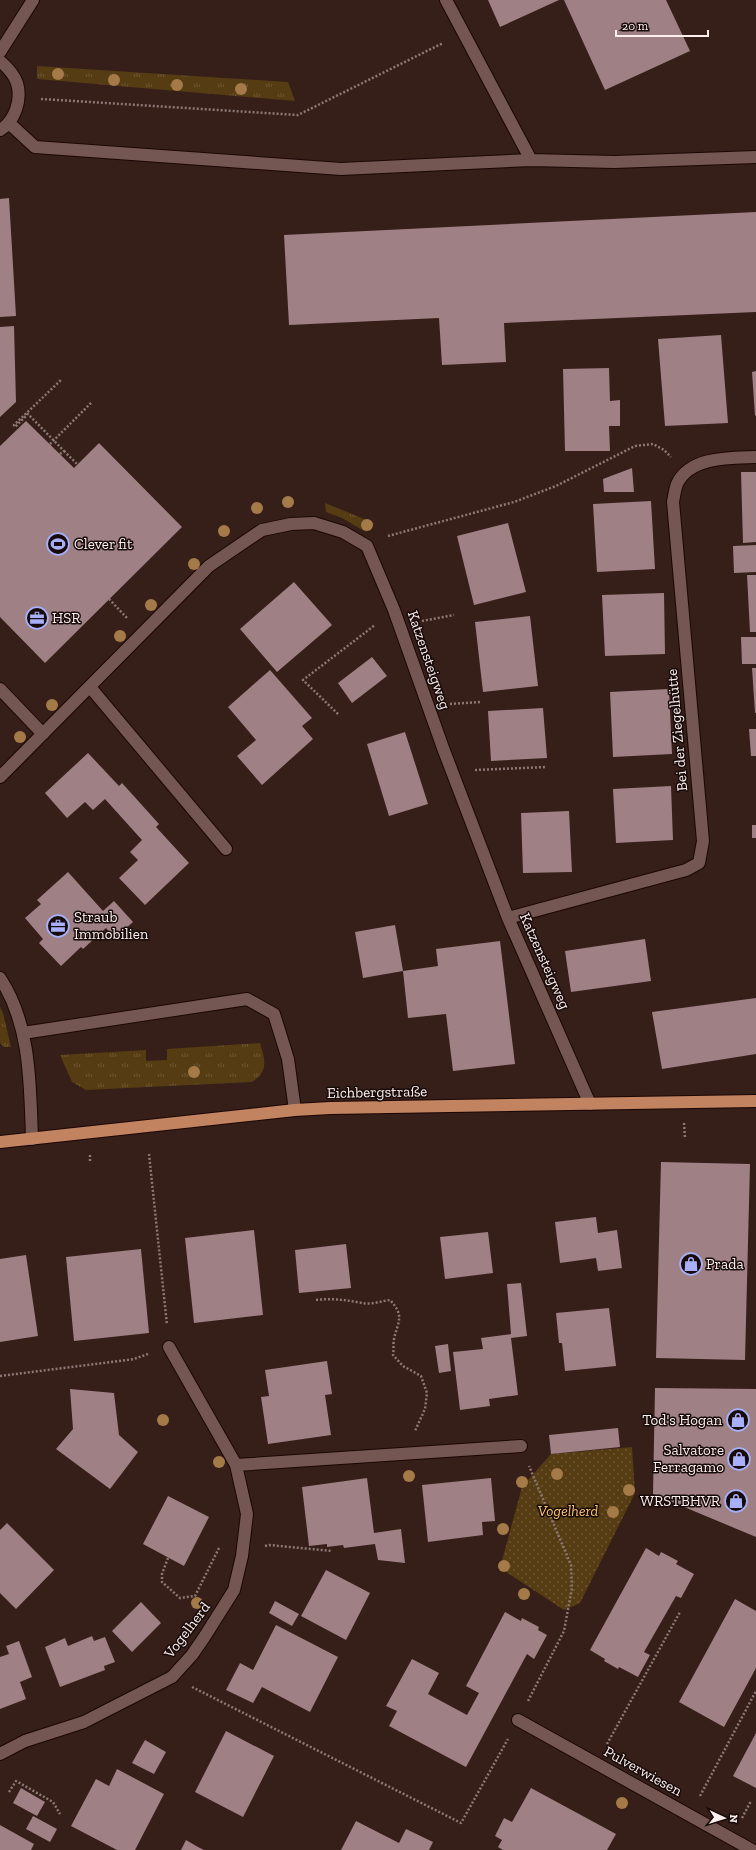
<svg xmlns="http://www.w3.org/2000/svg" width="756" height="1850" viewBox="0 0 756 1850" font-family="'Zilla Slab',serif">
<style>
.grass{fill:url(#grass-tufts)}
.park{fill:url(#park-dots)}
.building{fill:#9f8085}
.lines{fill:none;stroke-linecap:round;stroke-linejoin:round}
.minor-casing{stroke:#1c0705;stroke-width:14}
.major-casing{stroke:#1c0705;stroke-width:14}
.path{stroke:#8c7975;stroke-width:2.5;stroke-dasharray:2 2;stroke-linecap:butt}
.minor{stroke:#745752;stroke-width:12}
.major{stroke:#c18360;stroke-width:12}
.tree{fill:#a47a49}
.labels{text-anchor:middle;stroke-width:3;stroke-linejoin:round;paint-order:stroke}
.poi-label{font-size:15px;fill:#fdefed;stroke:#160b09;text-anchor:start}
.street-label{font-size:15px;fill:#fdefed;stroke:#160b09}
.park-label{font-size:15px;font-style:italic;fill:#fec570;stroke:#160b09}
</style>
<defs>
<pattern id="grass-tufts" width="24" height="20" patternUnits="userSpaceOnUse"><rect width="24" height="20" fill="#553c12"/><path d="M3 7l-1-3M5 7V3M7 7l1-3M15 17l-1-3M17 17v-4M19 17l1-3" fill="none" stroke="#6e5835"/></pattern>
<pattern id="park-dots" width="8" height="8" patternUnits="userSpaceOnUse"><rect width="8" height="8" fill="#553c12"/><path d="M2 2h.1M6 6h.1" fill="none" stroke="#6e5835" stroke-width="1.8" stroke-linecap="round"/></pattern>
</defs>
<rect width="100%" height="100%" fill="#361e19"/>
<path class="grass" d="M37,66l251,16 7,19 -258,-22z
M325,503l49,20 -8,9 -24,-14 -16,-6z
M0,1007l3,6 8,34h-7l-4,-4z
M260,1043c5,17 9,28 -8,39l-166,8 -14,-8 -12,-27 86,-5v11l21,-1v-11z"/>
<path class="park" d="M632,1447l3,46 -55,110 -16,7 -64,-42 22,-81 29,-33z"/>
<path class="building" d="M488,0h71l-59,27z
M564,0h102l24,51 -85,39z
M9,198l7,118 -16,1v-118z
M756,212v100l-252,11 2,39 -64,3 -3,-47 -150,7 -5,-90z
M14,326l2,76 -16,15v-90z
M721,335l7,88 -63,3 -7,-87z
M609,368l1,33 10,-1v26h-11l1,25h-45l-2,-82z
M756,371v44l-1,1 -3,-44z
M26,421l48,47 25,-25 83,84 -137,136 -45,-46v-171z
M632,468l2,24h-30l-1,-13z
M741,472h15v70l-13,1z
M651,501l4,68 -58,3 -4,-68z
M508,523l18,69 -52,13 -17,-69z
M756,545v27l-22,1 -1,-27z
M747,575h9v57h-6z
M294,582l38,43 -55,47 -37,-43z
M664,593l1,61 -60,2 -3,-61z
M530,616l8,70 -55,6 -8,-70z
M741,637h15v27h-14z
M372,657l15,19 -35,27 -14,-20z
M752,668h4v45h-1z
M270,670l42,48 -10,8 11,13 -51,46 -25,-29 19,-16 -28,-33z
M669,689l3,65 -59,3 -3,-65z
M543,708l4,50 -56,3 -3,-50z
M749,729h7v27h-5z
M405,732l23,72 -39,12 -22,-72z
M88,753l31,33 3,-3 37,41 -3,3 33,36 -44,42 -26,-27 19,-18 -8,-8 12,-12 -37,-41 -12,11 -8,-8 -18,16 -22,-25z
M671,786l2,54 -57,3 -3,-54z
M569,811l3,61 -49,1 -2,-60z
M752,825h4v13h-4z
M68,872l35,39 11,-10 19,21 -18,16 -9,-10 -23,21 -2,-2 -20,19 -22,-23 4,-4 -18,-21 16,-14 -4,-4z
M395,925l8,46 -40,7 -8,-46z
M645,939l6,42 -80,11 -6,-41z
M500,941l15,123 -62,7 -7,-57 -38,4 -5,-47 35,-5 -2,-17z
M756,998v56l-94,15 -10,-57z
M661,1162l89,2 -5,196 -89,-2z
M596,1217l2,16 19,-3 5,38 -24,3 -2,-13 -36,5 -5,-41z
M254,1230l9,85 -69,8 -9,-85z
M488,1232l5,41 -48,6 -5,-42z
M346,1244l5,44 -52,5 -4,-43z
M141,1249l8,84 -75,8 -8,-84z
M26,1255l12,81 -38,6v-83z
M521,1283l6,53 -16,2 7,57 -29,4 1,7 -30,4 -7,-58 30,-3 -2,-11 30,-4 -4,-50z
M609,1308l7,58 -51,5 -3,-28h-3l-3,-30z
M448,1344l3,27 -12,2 -4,-27z
M327,1361l5,33 -7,1 6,40 -63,9 -7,-47 8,-1 -4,-26z
M655,1388l101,1v148l-103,-43z
M70,1389l44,4 5,42 19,17 -28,37 -54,-40 17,-20z
M618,1428l2,19 -69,7 -2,-19z
M367,1478l7,55 27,-4 4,34 -27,-3 -3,-16 -31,4 -1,-3 -16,2v-3l-18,2 -7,-59z
M491,1478l4,43 -13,1 1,13 -55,7 -6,-57z
M168,1496l41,21 -25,49 -41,-22z
M7,1523l47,47 -38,39 -16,-16v-63z
M646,1548l13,8 2,-4 17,9 -2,3 18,10 -13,24 -5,-2 -32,56 6,3 -12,22 -19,-10 -1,2 -14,-8 1,-2 -15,-9z
M326,1570l44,23 -24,47 -45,-24z
M735,1599l21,12v57l-32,59 -45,-25z
M275,1601l24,13 -7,12 -23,-13z
M141,1602l20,21 -29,29 -20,-21z
M505,1612l16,9 1,-3 17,9 -1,3 9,5 -13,24 -7,-5 -61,113 -77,-41 8,-15 -11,-5 26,-47 27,14 -11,21 39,21 12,-22 -13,-7z
M276,1625l62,32 -28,55 -48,-25 -9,16 -27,-13 14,-27 13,7z
M92,1636l2,5 11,-4 10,25 -11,4 1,4 -45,17 -15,-40 20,-9 3,8z
M19,1641l13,36 -12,5 6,17 -26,10v-52l9,-3 -3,-8z
M226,1731l48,25 -31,61 -48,-25z
M756,1733v55l-23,-12z
M145,1740l21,12 -12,22 -22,-11z
M117,1769l47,25 -29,56h-18l-46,-24 25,-47 13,7z
M21,1788l24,14 -8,14 -24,-13z
M531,1788l85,46 -9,16h-104l-5,-3 4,-7 -7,-4 9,-18 8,4z
M33,1816l24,13 -7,13 -24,-13z
M356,1821l43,22 7,-14 27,13 -4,8h-88z
M0,1825l34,19 -3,6h-31z
M186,1840l12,7 6,3h-23z"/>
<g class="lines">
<g class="minor-casing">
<path id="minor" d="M446,0l85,160 83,2 142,-5
M0,52l33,-52
M0,61c7,6 14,13 17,22 5,17 -2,38 -17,47
M9,123l26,24 306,22 190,-9
M90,687l136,162
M0,689l43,45
M0,777l209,-211 53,-36 29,-6 23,-1 29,9 24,14 27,64 49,138 65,170 82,186
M508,918l178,-48 13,-7 4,-22 -30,-339c1,-5 2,-13 4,-18 13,-28 54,-26 79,-27
M0,978c31,47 30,107 32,161
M23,1033l224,-34 27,15 14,45 7,51
M236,1465l285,-19
M518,1720l234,130
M0,1754l25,-13 59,-19 88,-45 20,-22 13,-19 29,-46 8,-34 5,-42 -11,-49 -67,-118"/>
</g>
<g class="major-casing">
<path id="major" d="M0,1142l295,-32 35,-2 426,-7"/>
</g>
<path class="path" d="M41,99l257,16 145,-72
M50,444l42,-42
M64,451l13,13
M60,454l4,-3 -36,-37 -13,13 -1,-2 47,-45
M388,536l126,-34 42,-16 79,-40 18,-2 11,6 7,7
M109,599l18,19
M422,621l32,-6
M450,704l31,-2
M338,714l-35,-34 72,-55
M475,770l71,-3
M684,1123l1,15
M149,1154l18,171
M90,1155v7
M316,1300c16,-2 30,0 46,3 8,2 20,-2 28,-3 15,16 8,21 4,39 -1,5 0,11 -1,16l10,11 18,10 6,17 -2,16 -10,22
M0,1376l134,-17 14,-5
M265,1546l4,-1 63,6
M168,1558l-6,16v8l18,16 15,-2 24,-48
M192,1687l269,136 47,-84
M528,1701l36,-70 8,-43 -1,-23 -42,-99
M607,1744l73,-132
M9,1792l7,-11 37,21 7,12
M700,1796l56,-105
M742,1818l9,-17"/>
<use href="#minor" class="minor"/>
<use href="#major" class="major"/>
</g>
<g class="tree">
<circle cx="58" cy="74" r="6"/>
<circle cx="114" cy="80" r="6"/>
<circle cx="177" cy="85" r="6"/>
<circle cx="241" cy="89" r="6"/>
<circle cx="288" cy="502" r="6"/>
<circle cx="257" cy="508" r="6"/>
<circle cx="367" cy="525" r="6"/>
<circle cx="224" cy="531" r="6"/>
<circle cx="194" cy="564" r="6"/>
<circle cx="151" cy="605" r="6"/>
<circle cx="120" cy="636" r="6"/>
<circle cx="52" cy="705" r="6"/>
<circle cx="20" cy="737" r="6"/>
<circle cx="194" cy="1072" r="6"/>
<circle cx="163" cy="1420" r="6"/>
<circle cx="219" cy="1462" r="6"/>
<circle cx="557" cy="1474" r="6"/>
<circle cx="409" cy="1476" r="6"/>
<circle cx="522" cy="1482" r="6"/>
<circle cx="629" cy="1490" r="6"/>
<circle cx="613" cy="1512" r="6"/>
<circle cx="503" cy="1529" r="6"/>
<circle cx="504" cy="1566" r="6"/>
<circle cx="524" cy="1594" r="6"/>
<circle cx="197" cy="1603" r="6"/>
<circle cx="622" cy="1803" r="6"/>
</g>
<defs>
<g id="stadium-ring" transform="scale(1.15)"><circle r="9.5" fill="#160b09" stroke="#a8b0fc" stroke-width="1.5"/><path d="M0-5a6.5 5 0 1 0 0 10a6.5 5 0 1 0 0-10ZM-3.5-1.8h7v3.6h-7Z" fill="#a8b0fc"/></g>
<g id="office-ring" transform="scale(1.15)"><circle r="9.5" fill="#160b09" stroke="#a8b0fc" stroke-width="1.5"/><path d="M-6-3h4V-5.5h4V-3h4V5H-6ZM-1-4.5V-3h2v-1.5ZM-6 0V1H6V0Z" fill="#a8b0fc"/></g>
<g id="shop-ring" transform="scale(1.15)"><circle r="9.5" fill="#160b09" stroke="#a8b0fc" stroke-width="1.5"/><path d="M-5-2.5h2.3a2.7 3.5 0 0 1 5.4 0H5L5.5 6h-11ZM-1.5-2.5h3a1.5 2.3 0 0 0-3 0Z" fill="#a8b0fc"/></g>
</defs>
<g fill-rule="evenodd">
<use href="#stadium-ring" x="58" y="544"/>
<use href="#office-ring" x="37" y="618"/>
<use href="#office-ring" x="58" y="926"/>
<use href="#shop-ring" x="691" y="1264"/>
<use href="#shop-ring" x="738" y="1420"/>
<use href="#shop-ring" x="739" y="1459"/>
<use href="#shop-ring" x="736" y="1501"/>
</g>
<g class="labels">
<g class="poi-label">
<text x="74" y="549">Clever fit</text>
<text x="52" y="623">HSR</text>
<text x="74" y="922">Straub<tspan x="74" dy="17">Immobilien</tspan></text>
<text x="706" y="1269">Prada</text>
<text x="722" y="1425" text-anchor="end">Tod's Hogan</text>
<text x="724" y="1455" text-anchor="end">Salvatore<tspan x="724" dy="17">Ferragamo</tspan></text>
<text x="720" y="1506" text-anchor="end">WRSTBHVR</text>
</g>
<g class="street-label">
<text transform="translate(429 660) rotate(71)" y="5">Katzensteigweg</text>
<text transform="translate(677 730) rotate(-95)" y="5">Bei der Ziegelhütte</text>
<text transform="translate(545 961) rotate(66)" y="5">Katzensteigweg</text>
<text transform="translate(377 1092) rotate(-1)" y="5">Eichbergstraße</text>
<text transform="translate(187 1630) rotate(-53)" y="5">Vogelherd</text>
<text transform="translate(643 1771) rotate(29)" y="5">Pulverwiesen</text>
</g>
<g class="park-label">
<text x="568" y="1516">Vogelherd</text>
</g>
</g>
<g transform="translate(724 1818) rotate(94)" stroke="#160b09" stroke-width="3" paint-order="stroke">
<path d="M0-3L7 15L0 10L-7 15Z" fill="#fdefed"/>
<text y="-6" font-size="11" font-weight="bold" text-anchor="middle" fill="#fdefed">N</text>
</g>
<path d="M616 30v6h92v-6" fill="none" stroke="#fdefed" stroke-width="2"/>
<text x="622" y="30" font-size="12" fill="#fdefed" stroke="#160b09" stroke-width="3" paint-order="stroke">20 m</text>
</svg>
